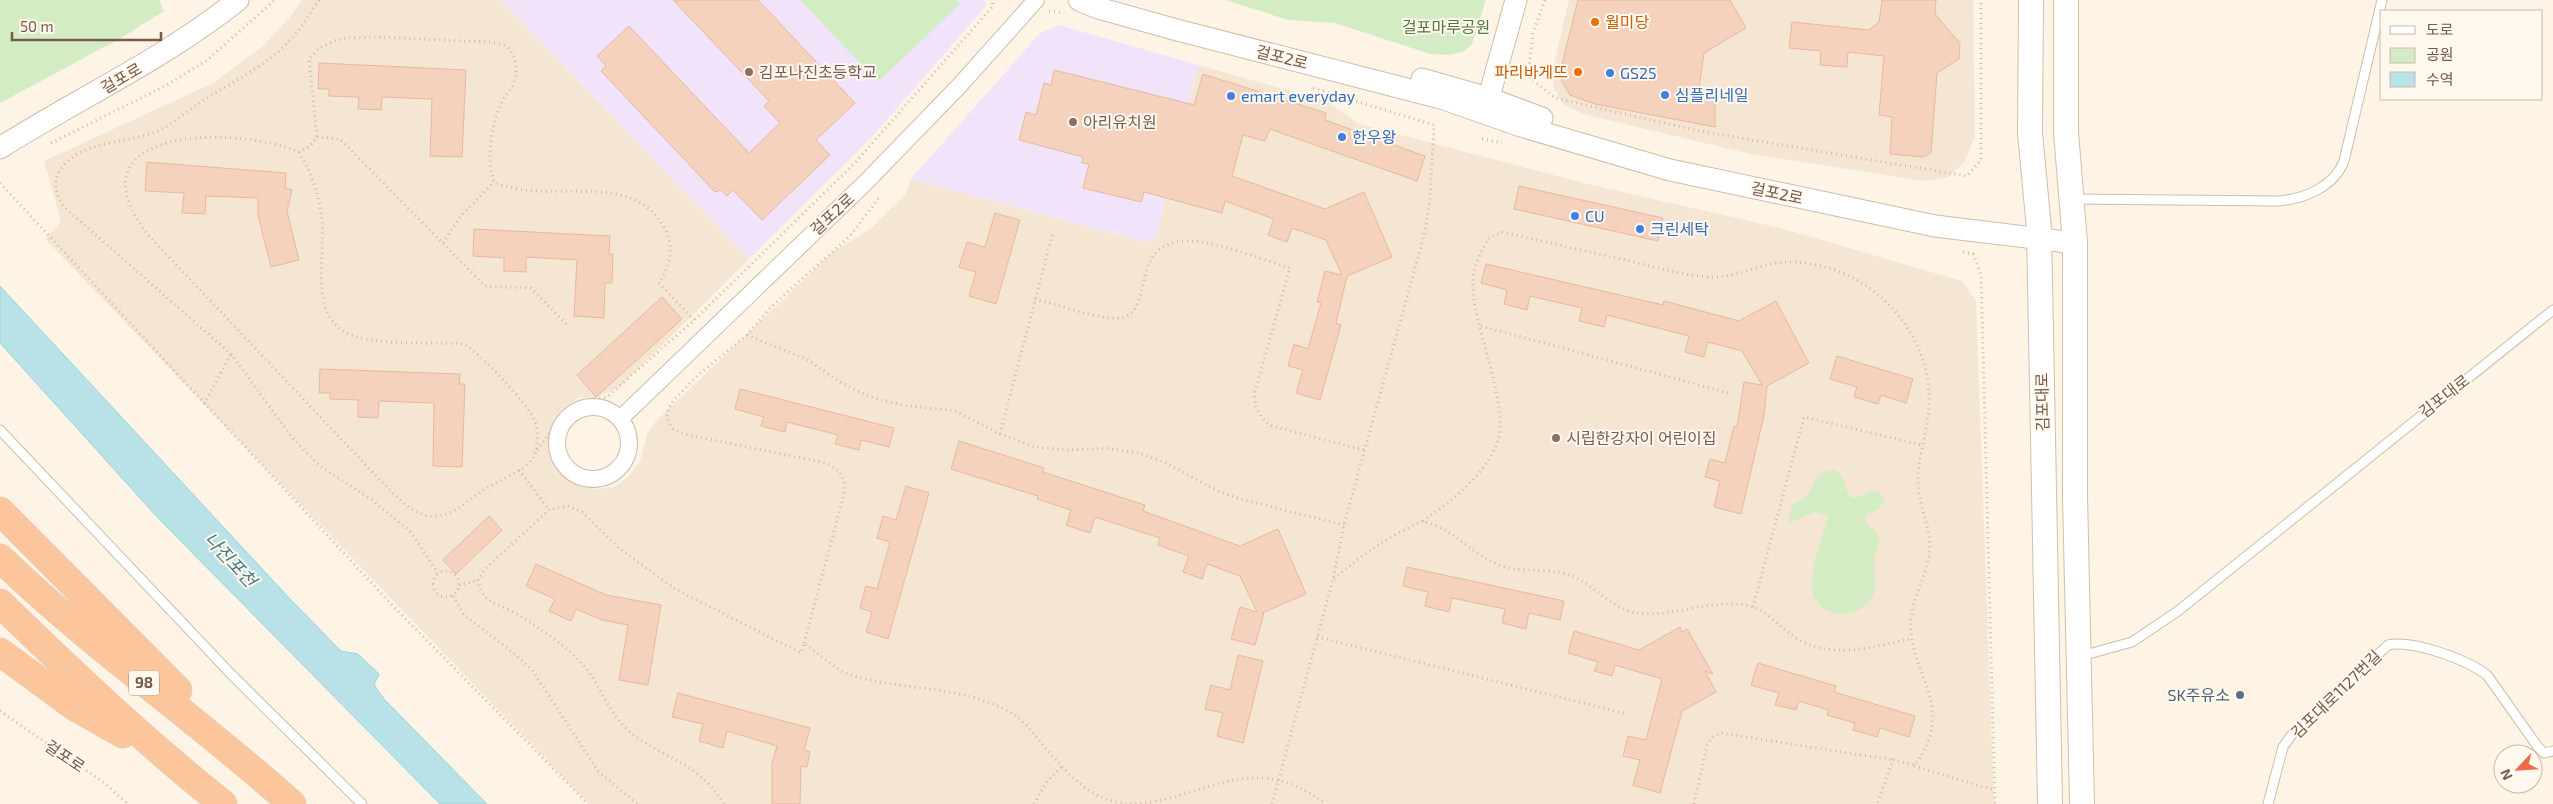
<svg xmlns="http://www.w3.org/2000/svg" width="2553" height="804" viewBox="0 0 2553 804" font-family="'Exo 2','Noto Sans KR',sans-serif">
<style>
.residential{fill:#f5e6d4}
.education{fill:#f1e3fa}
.green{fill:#d4ecc4}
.water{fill:#b9e2e8;stroke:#9fd2da}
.building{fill:#f4d2bd;stroke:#e7b89c}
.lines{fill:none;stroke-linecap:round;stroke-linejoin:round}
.service-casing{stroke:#d0bcab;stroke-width:11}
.minor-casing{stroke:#d0bcab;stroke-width:18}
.tertiary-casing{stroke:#d0bcab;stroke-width:23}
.secondary-casing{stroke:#d5beab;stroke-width:26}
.trunk-casing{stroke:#dcd4d0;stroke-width:29}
.path{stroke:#d9b59f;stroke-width:3;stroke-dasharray:1 4;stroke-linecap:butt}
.service{stroke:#fff;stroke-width:9}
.minor{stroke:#fff;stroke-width:16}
.tertiary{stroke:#fff;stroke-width:21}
.secondary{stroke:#fff;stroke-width:24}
.trunk{stroke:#fcc69c;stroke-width:28}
.food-dot{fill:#e8710a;stroke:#fff8ee;stroke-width:2}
.education-dot{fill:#8d6e63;stroke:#fff8ee;stroke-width:2}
.shop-dot{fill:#3f7fe0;stroke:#fff8ee;stroke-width:2}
.service-dot{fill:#5c6f8a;stroke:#fff8ee;stroke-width:2}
.labels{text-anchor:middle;stroke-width:4;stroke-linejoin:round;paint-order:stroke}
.shield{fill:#fff8ee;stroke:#a0897a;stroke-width:1}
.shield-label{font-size:15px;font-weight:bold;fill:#785a49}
.food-label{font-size:16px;fill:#c56008;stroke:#fff8ee;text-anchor:start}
.park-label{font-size:16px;fill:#50793e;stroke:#fff8ee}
.street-label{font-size:16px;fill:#785a49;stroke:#fff8ee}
.education-label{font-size:16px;fill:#785e54;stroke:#fff8ee;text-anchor:start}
.shop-label{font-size:16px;fill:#366cbe;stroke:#fff8ee;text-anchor:start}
.service-label{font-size:16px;fill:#4e5e75;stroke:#fff8ee;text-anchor:end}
.water-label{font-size:18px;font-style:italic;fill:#3f7a85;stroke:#fff8ee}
</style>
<rect width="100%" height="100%" fill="#fdf4e6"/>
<path class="residential" d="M302,0h199l248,259 -129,128 -27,12 -13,-2 -14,9 -8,8 -7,13 -3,14 4,19 10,15 19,12 16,2 17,-2 14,-10 12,-15 7,-28 9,-13 178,-170 36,-22 35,-34 6,-16 234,63 11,-5 42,-172 128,36 33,23 229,60 196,45 178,52 14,20 18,503h-1405l-544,-565 16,-17 -17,-61 169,-78 49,-36 28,-30z
M1569,0h404l2,136 -10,25 -16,16 -25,4 -174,-27 -167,-40 -19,-9 -11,-18 1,-23z"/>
<path class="education" d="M501,0h483l2,6 -115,132 -122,121z
M1059,25l139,40 -42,172 -10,5 -235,-63 129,-146z"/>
<path class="green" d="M0,0h159l5,11 -43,27 -121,65z
M800,0h157l4,3 -83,79z
M1226,0h260l-14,44 -9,8 -14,3 -19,-1 -95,-31 -47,-3z
M1835,470c13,7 8,20 17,28 10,0 15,-8 26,-7l7,9 -6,9 -12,5 -3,5c4,8 14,11 15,21 1,7 -4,12 -5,19 -1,12 4,22 0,34 -11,29 -59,28 -62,-6 -1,-23 10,-48 16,-71l-12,-4 -28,11 4,-18c4,-2 10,-5 14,-9 11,-13 7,-25 29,-26z"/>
<path class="water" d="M0,286l291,314 50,51 17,3 21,20 -5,11 10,14 103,105h-47l-282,-286 -158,-175z"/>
<path class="building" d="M673,0h85l97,103 -39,37 14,15 -68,65 -29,-30 -6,6 -6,-6 -6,2 -114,-121 5,-5 -9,-10 32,-30 120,127 31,-30 -16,-17 5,-5z
M1578,0h152l16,28 -42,25 -6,42 17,3v29l-120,-23 -25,-9 -9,-15v-12z
M1882,0h54l-1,14 25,29 -1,16 -22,14 -6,80 -8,4 -33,-3 2,-37 -13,-2 5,-59 -36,-4 -1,15 -27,-2 1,-14 -32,-3 3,-26 77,8 10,-8z
M319,63l147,7 -4,87 -32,-1 2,-57 -50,-2 -1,13 -23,-1 1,-12 -30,-1v-7h-11z
M1054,70l140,35 9,-31 123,39 -1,7 100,36 -8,25 -147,-52 -5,12 -22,-6 -11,41 93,33 39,-17 28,65 -45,19 -11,47 5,2 -21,75 -24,-7 7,-23 -15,-4 6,-22 14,5 13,-46 -4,-1 8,-31 17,4 -16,-35 -34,-12 -5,14 -19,-7 6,-16 -49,-18 -3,12 -78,-21 -3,10 -58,-14 6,-24 -7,-1 1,-6 -64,-17 7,-28 10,3 8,-32 7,2z
M147,162l139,11 -1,15 7,2 -5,21 12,49 -28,7 -13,-52v-17l-52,-2 -1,18 -23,-1 2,-20 -39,-2z
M1519,186l144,32 -5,23 -144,-32z
M995,213l25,7 -24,84 -27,-8 7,-24 -17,-5 8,-25 18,5z
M474,229l136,7 -1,18h4l-1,29h-7l-1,35 -30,-2 3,-56 -51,-3v15l-22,-1v-13l-31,-2z
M1486,264l177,41 1,-4 75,20 37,-20 33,62 -42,23 -3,29 -23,99 -27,-7 6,-26 -15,-4 5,-18 15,4 9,-37 3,1 7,-45 18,3 -20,-34 -34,-9 -4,15 -19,-5 4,-16 -82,-21 -3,12 -25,-6 3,-13 -52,-12 -3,14 -23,-6 3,-14 -26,-7z
M662,297l20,22 -86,78 -19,-22z
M1837,356l76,23 -7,24 -25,-8 -3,9 -24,-7 3,-10 -27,-8z
M320,369l140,5 -1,10h6l-3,83 -29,-1 1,-63 -55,-2 -1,17 -20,-1v-17l-28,-1v-6h-11z
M740,389l154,39 -5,19 -28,-7 -2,10 -24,-6 3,-9 -51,-13 -2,10 -24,-6 3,-9 -29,-8z
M959,441l85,27 -1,4 102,33 -2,6 97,35 38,-17 28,65 -44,19h2l-9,32 -24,-6 9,-32 17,5 -17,-36 -33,-12 -5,15 -19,-7 6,-16 -31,-11 2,-7 -65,-21 -5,16 -24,-8 5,-15 -34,-11 1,-3 -87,-27z
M906,486l23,7 -41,146 -22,-7 6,-20 -12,-4 6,-22 11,3 13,-47 -13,-4 6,-22 13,4z
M489,516l13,14 -46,44 -13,-14z
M536,564l70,31 55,10 -13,80 -29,-5 9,-55 -26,-5 -26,-11 -5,12 -22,-10 6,-12 -29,-13z
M1407,567l157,34 -4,19 -31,-7 -3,16 -24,-6 3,-14 -53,-11 -3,14 -24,-6 3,-14 -25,-6z
M1680,627l2,5 5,-3 26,45 -8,-3 11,21 -34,19 -22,82 -27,-8 7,-25 -17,-4 5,-20 18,4 16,-61 -47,-14 -3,11 -18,-5 4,-9 -30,-9 6,-22 65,19z
M1238,655l25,6 -20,82 -26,-7 6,-23 -18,-4 6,-24 19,5z
M1758,663l78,23 -2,6 81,24 -6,21 -29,-9 -3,9 -24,-7 2,-7 -28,-8 2,-5 -30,-9 -3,9 -21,-5 4,-12 -28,-8z
M678,693l132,35 -6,22 6,2 -3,15 -6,-1 -1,38h-28v-40l5,-18 -50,-15 -4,17 -24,-7 4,-17 -31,-7z"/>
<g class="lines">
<g class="service-casing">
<path id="service" d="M2073,199l205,2c26,-2 56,-14 66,-40l38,-161
M0,430l230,243 132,131
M2092,653l40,-11 46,-31 375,-301
M2268,804l15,-57 10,-14 95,-88c25,-5 78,14 99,30l51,72 6,6 9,-2"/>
</g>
<g class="minor-casing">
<path id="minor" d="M557 443a36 36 0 1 1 72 0a36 36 0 1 1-72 0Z
M620,419l246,-237 94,-97 76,-85"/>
</g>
<g class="tertiary-casing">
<path id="tertiary" d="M1079,0l19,8 79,22 264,68 80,28 149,44 265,56 140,17
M1422,79l66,19 54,20
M1485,111l31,-111
M0,148c79,-50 164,-89 238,-148"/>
</g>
<g class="secondary-casing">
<path id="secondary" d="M2031,0l-1,133 9,96 11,575
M2066,0v132l9,111v253l7,308"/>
</g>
<g class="trunk-casing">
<path id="trunk" d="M0,511l178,179
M0,558c91,88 197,161 292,246
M0,603c72,70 144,138 223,201
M0,652l75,55 48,27"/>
</g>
<path class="path" d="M319,0c-7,10 -14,22 -21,31 -27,34 -67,51 -102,74 -12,8 -24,20 -38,26 -30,13 -76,8 -97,38 -10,14 -5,25 3,38l167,147 63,86 26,26 52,34 38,31 28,42
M1545,0l-12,33 -5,43 27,22 144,33 268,45 14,-16v-160
M1049,11l14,2
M317,137l23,2 145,147 46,2 37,38
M1482,139l20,4
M51,143l114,-57 41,-25 69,-61
M299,152c13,22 20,43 23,68 4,42 -18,109 43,119 32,6 66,3 99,5 17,10 63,59 71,77 4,11 3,28 -2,37 -8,13 -38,24 -51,33 -16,11 -33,28 -53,25 -21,-4 -36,-24 -51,-38l-229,-242c-86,-110 87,-111 150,-84l11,-6 7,-9 -8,-78 10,-11 17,-8 14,-2 27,-1 112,5c5,1 14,2 18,5 11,9 11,28 5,40 -4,6 -9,12 -12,19 -9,21 -14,56 -6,76 53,25 138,-16 171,47 10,19 5,37 -6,54l35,37
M0,183l392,422 196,199
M443,243l17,-26 34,-35
M1963,252l10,2 8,21 14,529
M1035,299c21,5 67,22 86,19 35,-7 6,-76 66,-77 32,0 72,18 103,27l-36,127c2,15 5,22 18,31l92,24
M1481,326l248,67
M747,335l61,25 35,24 27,13 32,8 53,6 45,23 35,13 32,3 38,-2 33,5 26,9 54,29 22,8 104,26
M204,404l27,-50
M1000,434l53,-202
M537,450l30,-40 15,-9 25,-4 85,-75 162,-158 139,-158 -1,-6
M519,470l30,40
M1423,521c28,-20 59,-43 73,-75 17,-39 -27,-125 -23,-168 1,-13 9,-28 15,-39l14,-7c43,10 85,19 127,29 26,6 52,14 79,16 30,2 57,-17 87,-15 70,3 131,62 134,132 1,27 -8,53 -11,79 -2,27 12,50 12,75 -1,18 -11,39 -16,56 -18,62 49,96 1,161l-22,-5 -16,44
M433 584a13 13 0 1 1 26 0a13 13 0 1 1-26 0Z
M1334,579c29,-25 53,-42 89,-58 8,3 17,6 24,10 19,12 36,30 58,36 22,6 46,0 67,9 24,10 39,33 65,37 39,5 74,-16 113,-7 16,4 29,20 43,30 36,25 79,11 117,3
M459,585l19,-5
M453,596l11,19 52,40 16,15 66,101 39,33
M1753,607l51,-190 118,28
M1317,637l310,77
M804,643l41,-153c-1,-15 -6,-20 -19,-27l-142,-29 -12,-6 -5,-10 1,-9 6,-9 24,-25 49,-40 25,-29 78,-70 30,-40
M0,711l103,71 25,22
M1914,766l80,24
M724,804c-25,-42 -60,-44 -95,-73 -16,-14 -25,-35 -36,-53 -14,-21 -35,-37 -56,-51 -8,-5 -17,-12 -26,-16 -18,-9 -29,-9 -33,-31l7,-11 64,-59 19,-4 14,6 37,36 56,41 126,64 3,-10c14,10 31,27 47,32 53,17 117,9 165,41 10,7 18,18 26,28 22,26 47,56 84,60 76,0 121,-59 200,0
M1034,804l12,-21 15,-16
M1272,804l61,-225 11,-54 81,-293 5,-34 4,-73 -121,-37
M1694,804l13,-59 6,-8 8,-4 172,27"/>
<use href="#service" class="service"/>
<use href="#minor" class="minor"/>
<use href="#tertiary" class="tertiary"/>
<use href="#secondary" class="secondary"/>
<use href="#trunk" class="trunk"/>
</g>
<g class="food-dot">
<circle cx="1595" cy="22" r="5"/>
<circle cx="1578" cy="72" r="5"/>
</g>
<g class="education-dot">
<circle cx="749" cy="72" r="5"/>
<circle cx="1073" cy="122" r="5"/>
<circle cx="1556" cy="438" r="5"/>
</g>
<g class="shop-dot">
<circle cx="1610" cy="73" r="5"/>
<circle cx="1665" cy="95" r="5"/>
<circle cx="1231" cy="96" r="5"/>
<circle cx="1342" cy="137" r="5"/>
<circle cx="1575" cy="216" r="5"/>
<circle cx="1640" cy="229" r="5"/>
</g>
<circle class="service-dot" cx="2240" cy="695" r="5"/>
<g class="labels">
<rect class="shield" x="129" y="670.5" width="30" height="25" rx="4"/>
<g class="shield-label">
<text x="144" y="688">98</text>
</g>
<g class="food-label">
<text x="1605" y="28">월미당</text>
<text x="1568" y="78" text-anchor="end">파리바게뜨</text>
</g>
<g class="park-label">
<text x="1446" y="33">걸포마루공원</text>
</g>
<g class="street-label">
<text transform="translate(1282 57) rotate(14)" y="6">걸포2로</text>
<text transform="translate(121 78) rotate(-30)" y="6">걸포로</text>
<text transform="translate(1777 193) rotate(12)" y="6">걸포2로</text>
<text transform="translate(832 214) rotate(-43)" y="6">걸포2로</text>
<text transform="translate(2444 396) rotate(-38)" y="6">김포대로</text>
<text transform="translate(2042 402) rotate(-91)" y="6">김포대로</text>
<text transform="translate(2336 694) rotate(-44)" y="6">김포대로1127번길</text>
<text transform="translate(65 756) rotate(34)" y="6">걸포로</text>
</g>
<g class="education-label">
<text x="759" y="78">김포나진초등학교</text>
<text x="1083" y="128">아리유치원</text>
<text x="1566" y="444">시립한강자이 어린이집</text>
</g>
<g class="shop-label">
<text x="1620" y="79">GS25</text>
<text x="1675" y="101">심플리네일</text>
<text x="1241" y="102">emart everyday</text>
<text x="1352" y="143">한우왕</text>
<text x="1585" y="222">CU</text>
<text x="1650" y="235">크린세탁</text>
</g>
<g class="service-label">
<text x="2230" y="701">SK주유소</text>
</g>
<g class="water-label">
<text transform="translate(230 560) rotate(47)" y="6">나진포천</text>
</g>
</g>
<rect x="2380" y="10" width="162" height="90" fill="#fff8ee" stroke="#c9b9ac"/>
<rect x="2390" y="26" width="25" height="8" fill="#ffffff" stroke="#c9b9ac"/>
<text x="2426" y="35" font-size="15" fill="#785a49">도로</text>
<rect x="2390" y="48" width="25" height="15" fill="#d4ecc4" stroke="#c9b9ac"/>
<text x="2426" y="60" font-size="15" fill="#785a49">공원</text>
<rect x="2390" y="72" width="25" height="15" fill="#b9e2e8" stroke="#c9b9ac"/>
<text x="2426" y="85" font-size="15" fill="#785a49">수역</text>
<g transform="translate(2518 769) rotate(245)"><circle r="24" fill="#fff8ee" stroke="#c9b9ac"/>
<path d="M0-4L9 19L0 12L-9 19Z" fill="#ec6a47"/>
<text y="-8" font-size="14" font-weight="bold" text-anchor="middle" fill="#785a49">N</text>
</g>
<path d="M12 32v8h149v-8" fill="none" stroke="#785a49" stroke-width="2.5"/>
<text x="20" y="32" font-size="15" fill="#785a49" stroke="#fff8ee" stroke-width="4" paint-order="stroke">50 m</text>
</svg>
